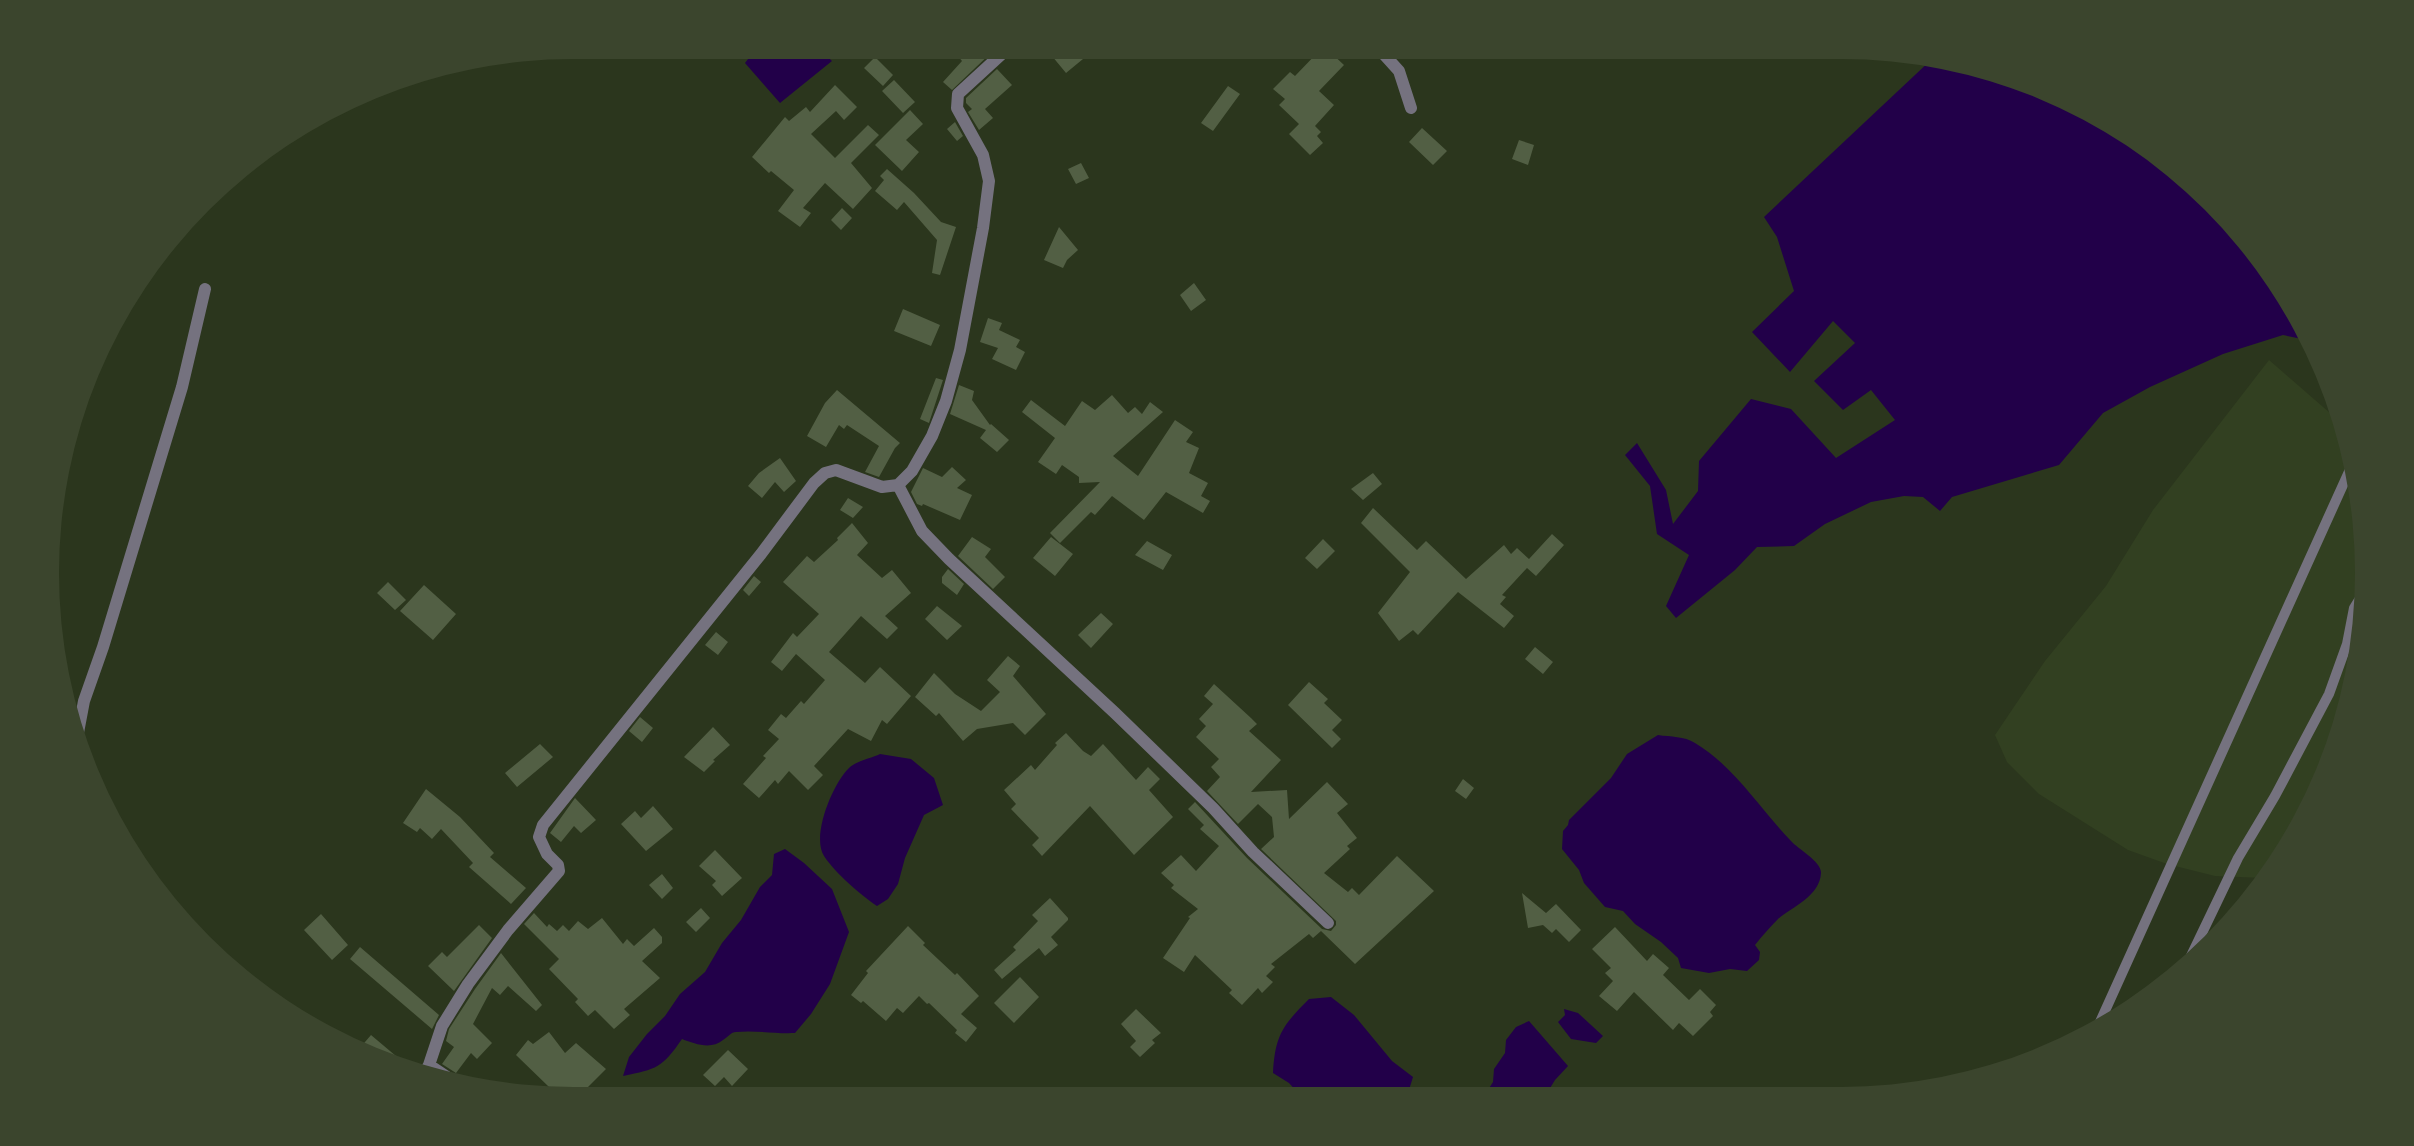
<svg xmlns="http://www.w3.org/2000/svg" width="2414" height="1146" viewBox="0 0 2414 1146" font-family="Merriweather,serif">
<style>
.built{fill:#324021}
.water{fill:#220049}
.building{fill:#525f44}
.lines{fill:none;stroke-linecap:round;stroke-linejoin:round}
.service{stroke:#75727f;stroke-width:10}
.minor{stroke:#75727f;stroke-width:12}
</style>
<rect width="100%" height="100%" fill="#2b361d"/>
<path class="built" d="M2269,360l69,60 16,51 10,102 -10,102 -30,98 -60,105 -49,-2 -48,-12 -39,-14 -89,-56 -32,-32 -12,-27 50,-74 61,-75 47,-76z"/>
<path class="water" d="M755,50h65l12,11 -52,42 -35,-40z
M1932,59l11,1 98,30 90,48 80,65 65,79 31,58 -24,-5 -60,19 -73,33 -47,26 -44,52 -107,32 -12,14 -17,-14 -19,-1 -33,6 -46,22 -31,22 -37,1 -22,23 -59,48 -10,-12 23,-51 -32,-21 -7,-48 -25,-31 12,-12 29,47 7,34 25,-33 1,-30 52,-62 40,10 45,49 59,-38 -24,-30 -28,20 -29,-29 41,-38 -22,-22 -43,51 -38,-40 42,-41 -17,-54 -13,-20z
M1658,735c13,2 26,1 37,8 39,23 65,66 96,98 7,8 31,21 30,32 -1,23 -29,34 -43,46 -8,8 -16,17 -23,26l5,7 -1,8 -12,11 -17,-2 -21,4 -28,-5 -3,-10 -17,-16 -26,-18 -12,-13 -18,-4 -21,-24 -5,-13 -17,-21 1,-18 5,-6 1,-5 42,-42 16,-24z
M880,754l31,5 23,19 9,27 -19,10 -19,43 -7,26 -10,15 -11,7c-17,-12 -41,-32 -53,-50 -13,-20 9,-73 25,-88 7,-7 23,-10 31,-14z
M785,849l19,14 28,26 17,43 -19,52 -19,30 -16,19c-20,1 -39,-3 -59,-1 -5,0 -8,5 -13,8 -12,10 -28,4 -41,-1 -20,29 -25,30 -59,37l6,-19 18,-23 18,-18 15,-22 25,-22 17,-29 19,-23 19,-33 12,-12 2,-21z
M1331,997l23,18 38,46 21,16 -5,16 -109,1 -10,-11 -16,-10c2,-38 10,-48 36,-74z
M1564,1009l14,4 25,23 -7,7 -25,-4 -13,-17 7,-7z
M1529,1021l39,45 -13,14 -8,13h-61l7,-11 1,-13 11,-16 1,-13 10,-13z"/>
<path class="building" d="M953,50h41l-42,40 -9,-8 19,-21z
M1047,50h28l8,9 -17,14z
M1320,50h8l16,15 -25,26 15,14 -19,21 6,6 -4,4 6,7 -13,12 -21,-21 10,-10 -20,-19 6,-6 -12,-10 17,-17 5,4z
M875,57l18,18 -10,11 -19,-18z
M997,69l15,16 -27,24 8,9 -14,12 -11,-18 4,-3 -6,-6v-5z
M894,80l21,22 -12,11 -21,-22z
M835,85l22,22 -13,13 -8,-9 -25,23 24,24 33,-33 11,10 -28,28 21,25 -19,21 -28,-26 -22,25 8,5 -11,14 -22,-16 16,-21 -23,-19 -2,2 -17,-16 33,-40 4,4 17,-14 4,5z
M1228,86l12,8 -27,37 -12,-8z
M910,110l13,14 -17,16 13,12 -17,19 -27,-26z
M955,122l8,14 -6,5 -10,-12z
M1422,128l25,23 -14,14 -24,-23z
M1519,140l15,5 -6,20 -16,-6z
M1081,163l8,15 -13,6 -8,-15z
M887,169l27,24 27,29 15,5 -16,48 -8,-2 5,-33 -33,-38 -7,8 -22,-19 9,-11 -4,-4z
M842,208l10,10 -11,12 -10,-10z
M1059,227l19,23 -11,10 -4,8 -19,-8z
M1194,283l12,17 -15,11 -11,-16z
M903,309l37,16 -9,21 -37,-15z
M988,318l14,5 -3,7 21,10 -4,7 9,5 -9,18 -24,-11 6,-11 -18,-6z
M936,378l7,2 -14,43 -9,-4z
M959,385l15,6 -2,9 18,25 1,-1 18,16 -12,12 -17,-14 6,-8 -36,-16z
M837,390l63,53 -5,5 -16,29 -14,-5 14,-26 -32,-21 -3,4 -5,-4 -13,22 -19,-11 18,-33z
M1112,395l16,18 7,-6 7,7 8,-12 13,10 -50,44 25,20 37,-56 18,12 -7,10 13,6 -10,25 19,10 -7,13 9,5 -7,12 -37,-21 -22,28 -32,-24 -17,19 -4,-3 -31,31 -10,-10 50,-51 -21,1v-6l-17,-12 -6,9 -18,-12 17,-24 -33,-26 9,-12 34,26 17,-25 13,9z
M780,458l16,23 -12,11 -9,-10 -13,16 -14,-12 11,-13z
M952,467l14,13 -9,8 15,7 -12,25 -37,-16 -1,2 -5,-2 -6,-12 12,-24 19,9z
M1373,473l9,11 -19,16 -12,-11z
M848,498l15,9 -10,11 -13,-8z
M1373,508l44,42 9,-9 40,38 38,-34 7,9 6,-6 12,11 23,-25 12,11 -28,31 -9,-8 -25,27 4,2 -6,7 14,12 -10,12 -46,-36 -40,43 -5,-5 -14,11 -21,-28 32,-41 -49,-49z
M852,523l16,20 -11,12 25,23 10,-8 19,23 -26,23 13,12 -11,11 -26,-23 -32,36 36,31 15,-16 31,29 -24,28 -5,-4 -11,21 -23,-12 -34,37 9,9 -15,15 -19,-19 -11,13 -3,-4 -16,18 -16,-14 23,-26 -3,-2 16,-17 -11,-9 13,-16 5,4 15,-17 3,3 21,-24 -29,-26 -14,17 -11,-9 22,-29 4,4 22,-23 -36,-32 24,-26 7,6 24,-22 -1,-2z
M972,537l19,12 -6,8 20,20 -12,12 -35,-33z
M1051,537l22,17 -18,22 -22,-18z
M1323,539l12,12 -18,18 -12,-11z
M1147,541l25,14 -9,15 -28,-15z
M948,569l16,15 -7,11 -15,-12v-6z
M754,576l7,6 -12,14 -6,-6z
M388,582l18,18 -11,10 -18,-17z
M424,585l32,29 -23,26 -33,-29z
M937,606l25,20 -15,14 -22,-21z
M1101,613l12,11 -22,24 -13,-13z
M716,632l12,10 -10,13 -13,-10z
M1535,647l18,15 -10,12 -18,-15z
M1008,656l12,10 -7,10 33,38 -21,21 -12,-12 -36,6 -14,12 -24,-28 -3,3 -21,-19 19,-24 21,21 26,17 19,-19 -13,-12z
M1309,682l19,17 -4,4 18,17 -10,10 9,9 -9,9 -44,-43z
M1214,684l37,34 6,6 -8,7 32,29 -30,32 36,-2 2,29 38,-37 21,22 -11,9 20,25 -10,8 3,3 -26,24 24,19 4,-4 7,7 38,-39 37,35 -79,73 -34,-33 -8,7 -4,-4 -38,30 4,3 -9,9 7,6 -11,11 -4,-5 -16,17 -13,-12 3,-3 -37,-35 -11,17 -21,-14 27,-40 -2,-1 10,-8 -27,-21 3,-3 -13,-12 20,-18 15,16 23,-25 -19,-17 4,-4 -16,-16 7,-7 52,56 75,71 9,2 5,-6v-4l-75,-72 13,-12 -2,-20 -14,-13 -20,20 -31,-33 13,-14 -9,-10 8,-8 -23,-22 10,-11 -7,-7 14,-15 -9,-8z
M640,717l13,11 -11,14 -13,-11z
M713,727l17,18 -17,15 2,1 -11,11 -20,-15z
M1066,733l17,18 8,5 12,-12 33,36 12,-13 12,12 -11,11 24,27 -39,38 -44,-49 -48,50 -10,-11 7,-7 -28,-29 5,-5 -12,-14 27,-25 4,5 22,-25 -2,-2z
M540,744l13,13 -36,30 -12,-14z
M1463,779l11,9 -8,11 -11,-8z
M426,789l34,28 34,36 -4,4 36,31 -15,16 -42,-37 4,-4 -32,-34 -9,10 -12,-11 -3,4 -14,-9z
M575,798l21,22 -15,13 -7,-7 -13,16 -11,-9z
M653,806l20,23 -27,22 -25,-27 14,-13 6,7z
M715,850l27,28 -20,18 -10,-11 4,-4 -17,-15z
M662,874l11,14 -11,11 -13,-14z
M1522,893l24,20 10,-9 25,26 -12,12 -13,-13 -4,4 -9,-8 -15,3z
M1050,898l18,20v2l-17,17 7,8 -13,11 -6,-8 -37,31 -8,-9 22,-20 -3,-3 25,-26 -6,-6z
M701,908l9,10 -14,14 -10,-10z
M534,913l13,14 2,-3 8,7 6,-6 6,6 9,-10 10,8 14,-11 21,26 4,-5 7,7 20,-18 8,9v6l-20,18 18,17 -36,31 6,6 -16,14 -19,-19 -7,6 -13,-14 3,-3 -29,-30 10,-10 -35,-35z
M321,914l27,31 -16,15 -28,-30z
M479,925l13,13 -38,53 -26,-25 14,-14 5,5z
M908,926l17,17 -2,2 32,30 2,-2 22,23 -18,18 16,14 -11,14 -11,-9 2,-3 -28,-27 -2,1 -8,-8 -16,17 -6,-5 -11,13 -23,-20 -2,2 -10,-8 17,-22 -2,-2z
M1615,927l32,34 6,-7 16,14 -6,7 26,25 11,-11 16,16 -6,7 3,4 -20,20 -14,-13 -6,7 -39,-38 -17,19 -18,-15 14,-15 -8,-8 6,-5 -19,-19z
M360,947l79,68 -7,14 -82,-70z
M501,953l41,52 -6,6 -28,-25 -8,9 -8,-7 -19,36 19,19 -15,16 -6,-6 -15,20 -14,-9 12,-17 -8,-6 3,-12 26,-40z
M1020,977l19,20 -25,26 -20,-20z
M1136,1009l25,24 -9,7 3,3 -15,14 -10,-10 6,-6 -15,-17z
M549,1032l16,21 11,-10 30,26 -27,27 -36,-3 6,-6 -33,-32 12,-15 5,4z
M371,1035l38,32 -36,-11 -14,-7z
M728,1050l20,19 -16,17 -8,-9 -9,9 -12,-11z"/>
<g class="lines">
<path class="service" d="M2191,956l47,-98 37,-62 54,-102 18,-50 7,-36 8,-13
M2100,1022l252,-557"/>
<path class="minor" d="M1380,50l19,21 12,37
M898,485l24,46 27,28 166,154 98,95 40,44 75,71
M77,738l7,-37 19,-54 79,-260 23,-98
M429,1065l13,-39 26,-42 40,-54 51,-59 -1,-6 -11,-11 -8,-17 4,-12 218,-271 53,-71 11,-10 11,-3 46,17 16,-2 14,-14 20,-35 14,-35 14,-51 23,-122 6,-47 -6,-26 -26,-47 1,-14 48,-44
M425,1072l4,-7 24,16"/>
</g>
<path d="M0 0H2414V1146H0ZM573 59H1841A514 514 0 0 1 2355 573V573A514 514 0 0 1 1841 1087H573A514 514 0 0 1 59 573V573A514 514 0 0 1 573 59Z" fill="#3b452d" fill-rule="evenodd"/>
</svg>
